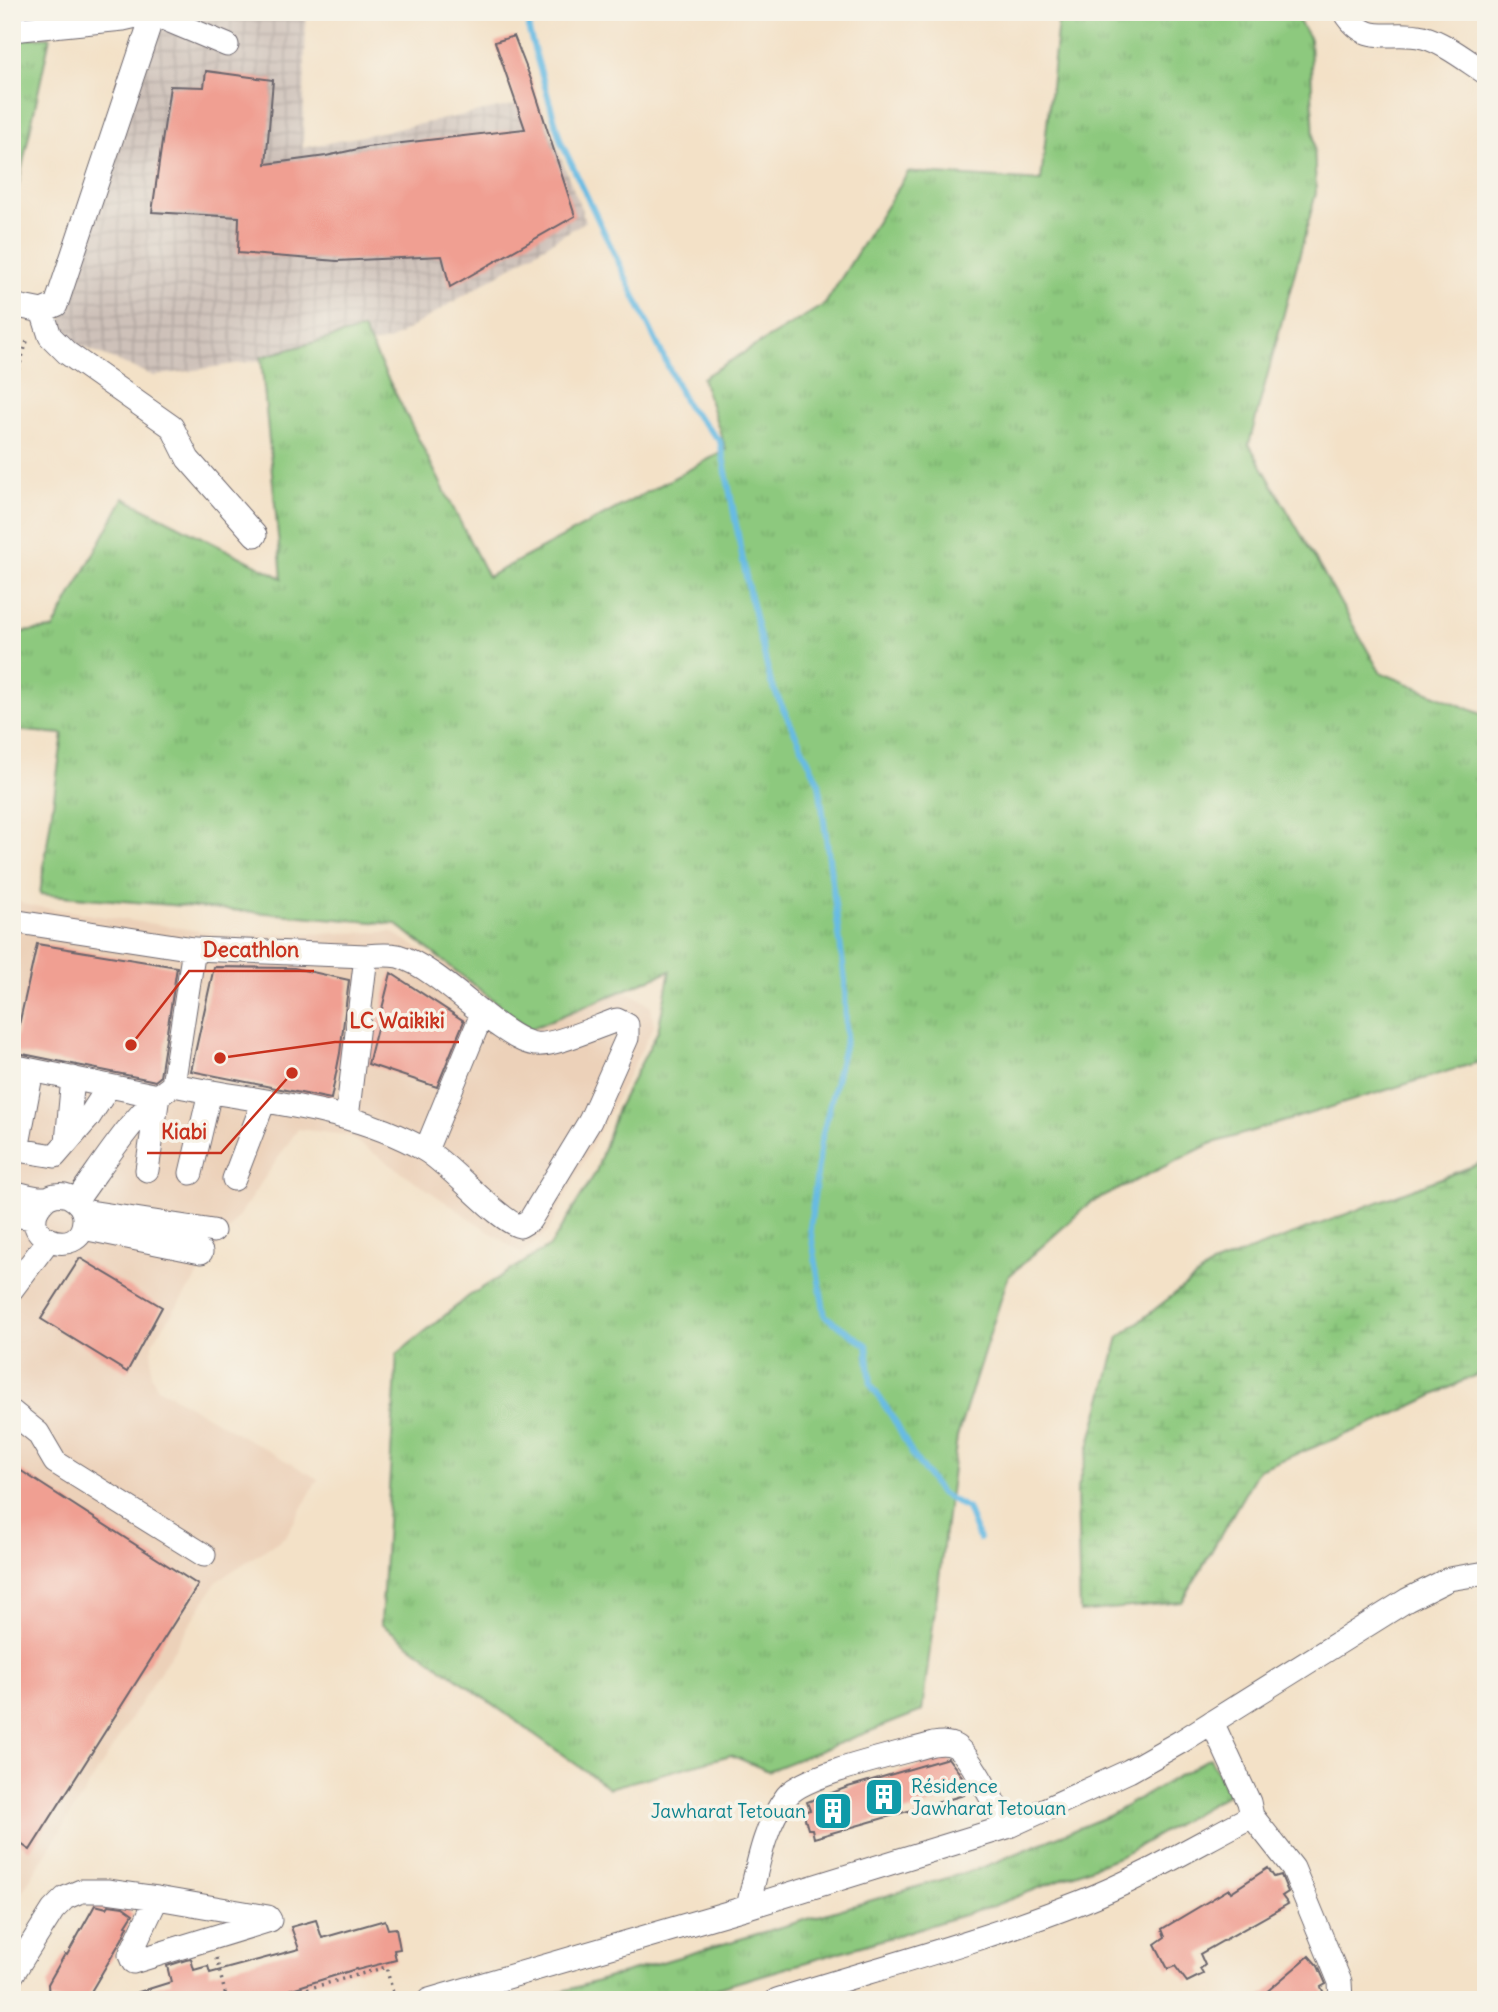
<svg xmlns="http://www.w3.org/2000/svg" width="1498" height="2012" viewBox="0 0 1498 2012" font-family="Delius,sans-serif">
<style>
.built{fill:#ecd1b9}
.industrial{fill:url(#industrial-grid)}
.grass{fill:url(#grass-tufts);stroke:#58765c;stroke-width:2}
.wetland{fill:url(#wetland-marsh);stroke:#58765c;stroke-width:2}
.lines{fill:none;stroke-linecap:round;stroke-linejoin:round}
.stream{stroke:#67bbe3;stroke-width:6}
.building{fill:#f09f92}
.minor-casing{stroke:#6b656c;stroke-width:25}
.path{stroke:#6b656c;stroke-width:3.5;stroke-dasharray:2 5;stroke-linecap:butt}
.minor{stroke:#fff;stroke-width:23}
.labels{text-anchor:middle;stroke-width:7;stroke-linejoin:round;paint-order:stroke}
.culture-label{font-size:19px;fill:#0d838f;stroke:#f7f3e8;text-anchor:start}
.leader{fill:none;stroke:#c8321e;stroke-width:2.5}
.callout-dot{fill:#c8321e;stroke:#f7f3e8;stroke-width:2.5}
.callout-label{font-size:21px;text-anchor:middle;font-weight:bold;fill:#c8321e;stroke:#f7f3e8;stroke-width:7;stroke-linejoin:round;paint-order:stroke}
</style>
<defs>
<pattern id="industrial-grid" width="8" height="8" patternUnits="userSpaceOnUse" patternTransform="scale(1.75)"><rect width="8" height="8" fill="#cec1b9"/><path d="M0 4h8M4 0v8" fill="none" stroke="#b1a6a0"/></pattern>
<pattern id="grass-tufts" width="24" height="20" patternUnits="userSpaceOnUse" patternTransform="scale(1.75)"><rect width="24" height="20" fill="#8dc97e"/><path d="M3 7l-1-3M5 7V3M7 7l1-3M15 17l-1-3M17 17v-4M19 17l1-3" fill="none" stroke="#79ac6e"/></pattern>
<pattern id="wetland-marsh" width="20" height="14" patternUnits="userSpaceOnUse" patternTransform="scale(1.75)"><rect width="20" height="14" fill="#8dc97e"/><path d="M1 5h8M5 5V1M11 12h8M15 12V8" fill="none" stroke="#79ac6e"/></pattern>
</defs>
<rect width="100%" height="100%" fill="#f7f3e8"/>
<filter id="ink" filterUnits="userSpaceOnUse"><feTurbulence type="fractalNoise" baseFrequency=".0143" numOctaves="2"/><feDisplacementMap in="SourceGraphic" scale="14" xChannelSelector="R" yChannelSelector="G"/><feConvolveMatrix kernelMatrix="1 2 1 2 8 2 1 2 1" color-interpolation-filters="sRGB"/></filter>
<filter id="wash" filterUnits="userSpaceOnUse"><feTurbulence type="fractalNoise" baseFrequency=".00686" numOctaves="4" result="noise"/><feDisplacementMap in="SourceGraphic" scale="28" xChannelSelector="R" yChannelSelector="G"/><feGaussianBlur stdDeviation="1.57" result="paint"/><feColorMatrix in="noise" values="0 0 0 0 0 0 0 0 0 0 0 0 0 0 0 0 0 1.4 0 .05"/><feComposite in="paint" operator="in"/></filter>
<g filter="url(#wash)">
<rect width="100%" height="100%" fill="#f3e1c7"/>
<path class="built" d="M12,899l15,6 200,30 165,-3 140,86 74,-26 26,2 19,12 3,20 -107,206 -25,22 -175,-119 -49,-6 -146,214 -1,32 7,13 160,91 -32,57 -69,45 -205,327z"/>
<path class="industrial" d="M163,12h143l-3,136 235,-48 48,121 -197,120 -235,35 -97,-40z"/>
<path class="grass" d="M1059,12h234l17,27 6,154 -67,251 131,228 106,44v345l-14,3 -262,80 -120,59 -82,74 -51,160 -35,274 -154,60 -37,-16 -122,33 -228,-164 16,-270 72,-58 81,-50 46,-74 21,-63 41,-78 12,-60 -140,58 -134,-105 -356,-30 23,-160 -51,-4v-97l41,-4 71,-131 158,80 -21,-221 102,-28 125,248 238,-127 -24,-72 123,-74 83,-132 133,9z
M50,37l-38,178v-176z
M1210,1758l18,36 -105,61 -130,51 -115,35 -201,59h-144l448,-132 127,-52z"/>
<path class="wetland" d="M1486,1161v209l-99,48 -128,51 -77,133 -102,10 -3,-121 42,-154 93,-72z"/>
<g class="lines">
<path class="stream" d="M530,12l-1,19 32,111 126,264 33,35 29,151 22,91 48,100 26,197 1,58 -25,104 -11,86 15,88 42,29 4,40 22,33 19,36 28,39 27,15 12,31"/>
</g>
<g id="blocks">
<path class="building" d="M514,36l18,46 43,134 -125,71 -8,-31 -105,5 -99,-8 1,-36 -87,-5 18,-126 34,1 2,-16 67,9 -7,84 60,-8 41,-9 158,-18 -30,-87z
M37,944l140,23 -17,110 -5,4 -4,-1 -138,-28z
M214,967l80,1 55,12 -9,73 -9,46 -140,-28z
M391,973l73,48 -27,66 -69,-23z
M80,1258l82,49 -35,65 -86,-53z
M12,1465l186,120 -168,265 -18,-12z
M948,1758l19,25 -6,2 3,10 -150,43 -2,-9h-4l-5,-17 7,-2 -3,-8 41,-15z
M1268,1868l6,9 7,-2 7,17 -6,4 6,8 -88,50 5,11 -5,4 3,5 -16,8 -12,-16 -7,3 -13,-25 10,-7 -3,-8 67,-40 2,3z
M95,1905l12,3 2,-3 14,2 10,7 -7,11 2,1 -6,13 -36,61h-37l-1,-16 17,-30 2,1z
M316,1920l6,18 63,-18 3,9 8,-1 4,21 -6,1 2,10 -39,10 -1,-1 -99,31h-14v-3l-117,3v-4l45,-14 -4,-16 19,-6 5,-1 3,11 14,-4 2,7 89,-24 -8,-22z
M1309,1956l9,10 8,18 -5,3 6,13h-70z"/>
</g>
</g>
<g filter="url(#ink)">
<use href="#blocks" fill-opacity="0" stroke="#6b656c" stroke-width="2"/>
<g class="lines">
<g class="minor-casing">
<path id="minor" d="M1345,12c22,36 45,17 78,25 22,6 44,24 63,36
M12,30l111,-11 31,-7
M12,305l30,6 14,-6 97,-291 74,31
M42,311l8,25 17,17 105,74 16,32 67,76
M12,921l182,28 172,7
M12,1066l146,30 -11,74
M173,1085c84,17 176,21 252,65 25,14 74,72 95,76l10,-6 60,-99 37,-83v-13l-10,-5c-19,6 -64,27 -82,24 -14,-2 -27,-12 -39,-20 -26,-19 -68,-60 -98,-68 -10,-2 -22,-1 -32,0l-19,162
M67,1142l6,-64
M12,1149l43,7 34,-39 20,-31
M17,1150l15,-80
M426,1150l56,-136
M191,1173l19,-81
M234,1179l30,-78
M12,1192c10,2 23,7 33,6 5,0 5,-2 10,-3 15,-3 30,10 29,25 -2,44 -77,15 -38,-21
M76,1201c28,-38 59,-90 97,-116l21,-136
M83,1211l130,20
M12,1215l23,3
M83,1228l118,24
M12,1289l36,-48
M12,1412l26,21 17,29 149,93
M1212,1722l37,80 3,14 41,52 47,114 1,18
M748,1907c9,-37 15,-80 39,-111 17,-22 115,-43 146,-52 7,-1 15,-2 22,2 16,9 42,64 52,81
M12,1975l41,-65 12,-12 16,-7h26l50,7 111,19 2,3 -137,42 -3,-7 27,-57
M429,2000l319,-93 259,-80 122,-56 53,-30 225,-141 42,-21 37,-6
M777,2000c102,-32 205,-59 304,-98 59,-23 115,-57 171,-86"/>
</g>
<path class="path" d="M12,390l16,-52
M216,1958l11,42
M307,1988l3,12
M21,1991l8,9
M267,2000l119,-33 9,33"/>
<use href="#minor" class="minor"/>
</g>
</g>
<defs>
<g id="building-square" transform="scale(2.0125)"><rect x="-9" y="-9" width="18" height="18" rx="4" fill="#0f9aa8" stroke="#f7f3e8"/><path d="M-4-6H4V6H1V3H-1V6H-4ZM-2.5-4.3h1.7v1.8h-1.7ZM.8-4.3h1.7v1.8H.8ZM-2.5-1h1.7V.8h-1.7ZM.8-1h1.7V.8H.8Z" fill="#fff"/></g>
</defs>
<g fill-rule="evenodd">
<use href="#building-square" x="884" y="1797"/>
<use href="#building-square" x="833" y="1811"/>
</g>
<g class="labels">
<g class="culture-label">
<text x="911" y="1793">Résidence<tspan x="911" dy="22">Jawharat Tetouan</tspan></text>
<text x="806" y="1818" text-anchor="end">Jawharat Tetouan</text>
</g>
</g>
<path class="leader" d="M131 1045L189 971H314M220 1058L335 1042H459M292 1073L221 1153H147"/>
<g class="callout-dot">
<circle cx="131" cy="1045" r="7"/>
<circle cx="220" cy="1058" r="7"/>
<circle cx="292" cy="1073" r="7"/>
</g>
<g class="callout-label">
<text x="251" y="957">Decathlon</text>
<text x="397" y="1028">LC Waikiki</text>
<text x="184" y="1139">Kiabi</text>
</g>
<rect width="1498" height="2012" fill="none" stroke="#f7f3e8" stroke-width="42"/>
</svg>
